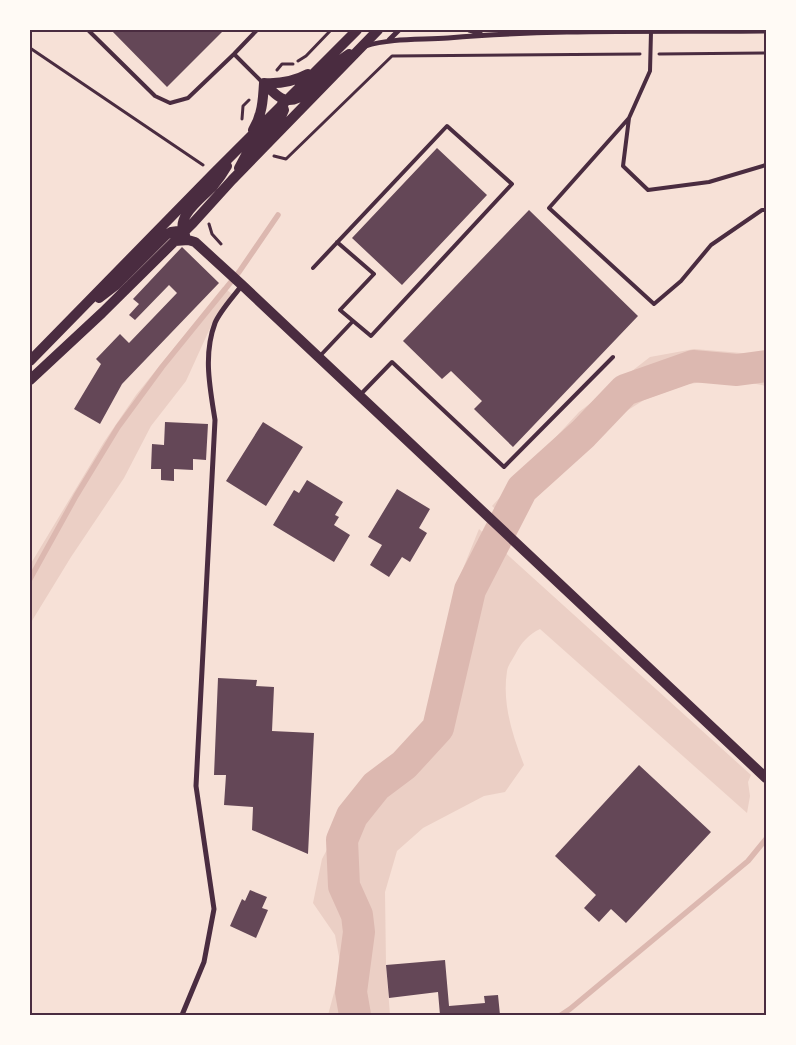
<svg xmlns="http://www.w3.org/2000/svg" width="796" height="1045" viewBox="0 0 796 1045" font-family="Commissioner,sans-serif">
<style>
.green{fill:#ebcfc5}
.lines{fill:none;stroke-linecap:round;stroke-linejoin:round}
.stream{stroke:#dcb8b0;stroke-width:5.5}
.river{stroke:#dcb8b0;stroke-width:32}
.building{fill:#644757}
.path{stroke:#4a2c40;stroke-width:3}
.service{stroke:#4a2c40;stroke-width:4}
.minor{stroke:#4a2c40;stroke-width:5}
.secondary{stroke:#4a2c40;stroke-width:10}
.neatline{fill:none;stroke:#4a2c40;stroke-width:2}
</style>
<rect width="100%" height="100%" fill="#f7e1d7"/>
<path class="green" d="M223,287l9,7 -16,21 -30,66 -35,45 -27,52 -53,79 -41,67v-59l74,-123 32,-47z
M694,349l59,5 13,-3v35l-36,-7 -42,5 -44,16 -35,22 -99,101 -18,-17 87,-94 71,-55z
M479,529l272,246 -3,7 2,14 -3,17 -207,-184c-11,5 -19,14 -24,24 -3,6 -8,12 -9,18 -5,32 5,63 17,94l-19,27 -21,4 -61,32 -26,23 -12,41 1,73 4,50h-62l13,-48 -6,-32 -22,-32 9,-44 44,-83 58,-41 5,-10 19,-51 3,-69 3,-14z"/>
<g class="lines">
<path class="stream" d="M30,579l46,-83 42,-69 44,-60 77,-95 39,-57
M561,1015l9,-6 178,-148 18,-22"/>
<path class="river" d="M355,1015l-4,-23 8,-60 -2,-17 -13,-29 -2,-46 10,-24 24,-30 28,-21 34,-37 32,-138 52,-101 61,-55 42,-44 68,-24 44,4 29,-4"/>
</g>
<path class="building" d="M111,30h113l-57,57z
M437,148l50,47 -85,90 -50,-47z
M529,210l109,106 -125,131 -39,-38 8,-8 -31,-30 -9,8 -39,-38z
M182,247l37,36 -97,101 -22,40 -26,-15 27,-45 -5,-5 24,-25 9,9 48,-50 -8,-8 -34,35 -6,-5 10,-11 -6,-5z
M165,422l43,2 -2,36 -13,-1v11l-19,-1v12l-13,-1v-11h-10l1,-25 12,1z
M263,422l40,25 -37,59 -40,-25z
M307,480l36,22 -8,13 4,2 -5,8 16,10 -16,27 -61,-37 21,-35 5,3z
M397,489l33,20 -11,19 8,5 -17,29 -8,-5 -13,20 -19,-12 12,-20 -14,-8z
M218,678l39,2 -1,6 18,1 -2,44 42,2 -6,121 -56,-24 1,-23 -29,-2 2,-30h-12z
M639,765l72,67 -85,91 -15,-14 -12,13 -15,-14 12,-13 -41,-39z
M250,890l17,7 -5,11 6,2 -12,28 -26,-12 12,-27 3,2z
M445,960l4,46 36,-3 -1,-7 14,-1 2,20h-60l-2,-23 -49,6 -3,-33z"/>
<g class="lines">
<path class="path" d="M30,48l173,117
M659,54l107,-1
M298,61l8,-5 25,-26
M277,70l5,-6h11
M242,119l1,-13 6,-6
M274,156l12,3 106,-103 248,-2
M209,224l3,10 9,10"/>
<path class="service" d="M88,30l67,66 15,7 18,-5 46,-44 23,-24
M651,32l-1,39 -21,47 -6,48 25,24 61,-8 57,-17
M234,54l29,29
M629,118l-80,90 105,96 27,-23 30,-36 51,-35h4
M313,268l134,-142 65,58 -141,152 -31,-26 34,-36 -37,-32
M319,357l34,-36
M360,395l32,-33 112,105 109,-110"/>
<path class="minor" d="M469,30l11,3
M389,40l10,-10
M365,46c27,-8 55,-6 83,-8 105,-9 212,-6 318,-7
M182,1015l22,-53 10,-53 -18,-123 19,-366c-5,-32 -12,-65 0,-97 5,-12 19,-27 27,-38"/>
<path class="secondary" d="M264,83c10,10 19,22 34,15l41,-37 10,-7
M264,83c16,1 29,-1 44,-9
M253,130c9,-15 10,-29 11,-47
M239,168l8,-15 33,-34 4,-9 -2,-6
M185,235c-11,-18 17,-37 28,-49 5,-6 10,-13 14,-20
M175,241l13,-1 7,2 47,43 524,493
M99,298l17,-13 50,-50 5,-3 15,-2
M30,361l184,-188 143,-143
M30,380l72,-67 91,-90 39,-43 146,-150"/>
</g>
<rect width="796" height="1045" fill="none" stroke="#fffaf5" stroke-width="62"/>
<rect x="31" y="31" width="734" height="983" class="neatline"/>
</svg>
